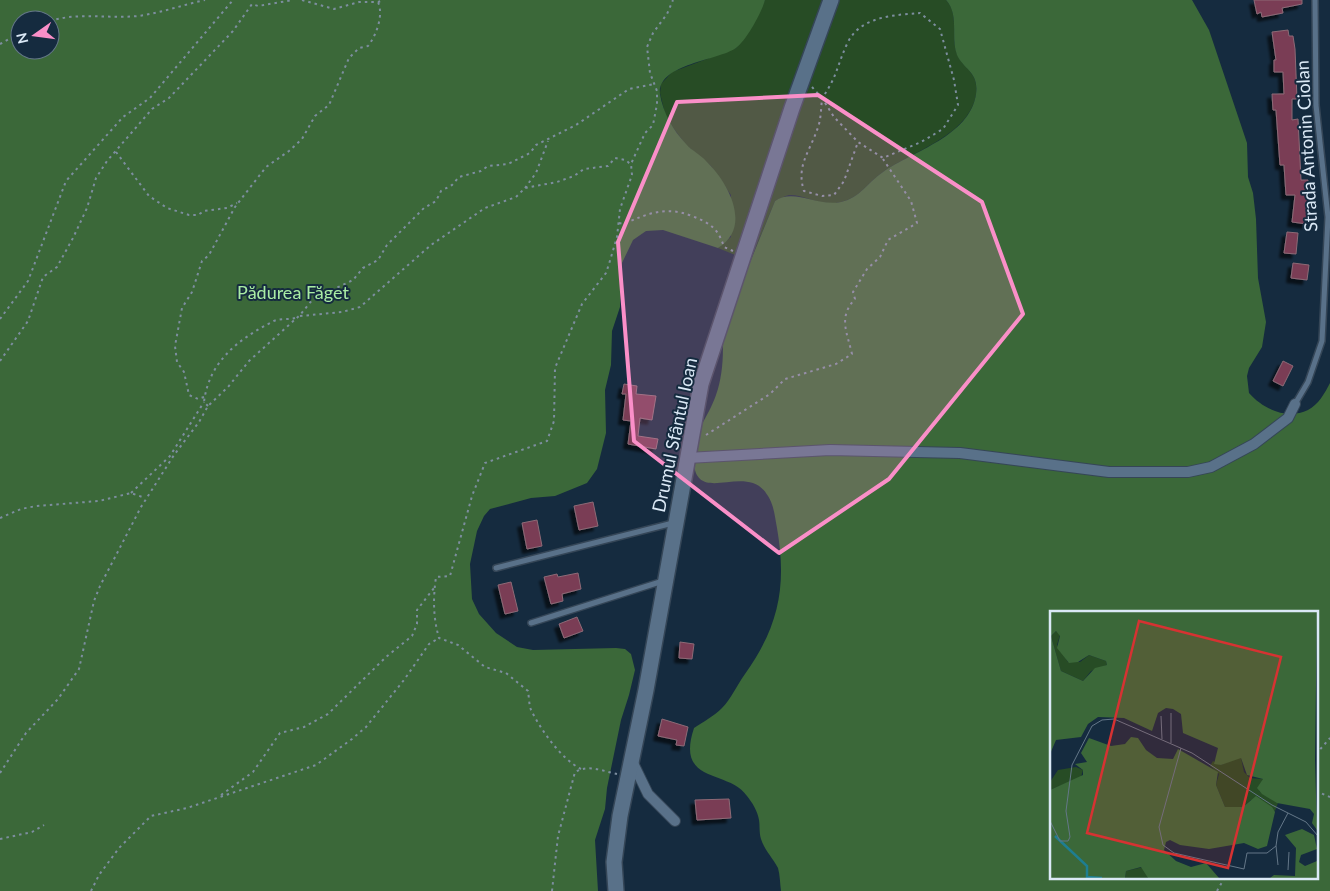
<svg xmlns="http://www.w3.org/2000/svg" width="1330" height="891" viewBox="0 0 1330 891" font-family="Lato,sans-serif">
<style>
.green{fill:#274c25}
.forest{fill:#3b6839;fill-rule:evenodd}
.building{fill:#7a3d55;stroke:#8d6a76;filter:url(#shadow)}
.lines{fill:none;stroke-linecap:round;stroke-linejoin:round}
.service-casing{stroke:#354657;stroke-width:8}
.minor-casing{stroke:#354657;stroke-width:12}
.secondary-casing{stroke:#354657;stroke-width:18}
.path{stroke:#7d8e9f;stroke-width:2;stroke-dasharray:2.5 4;stroke-linecap:butt}
.service{stroke:#597189;stroke-width:5}
.minor{stroke:#597189;stroke-width:10}
.secondary{stroke:#597189;stroke-width:15}
.marked{fill:#fa8fc8;fill-opacity:0.2;stroke:#fa8fc8;stroke-width:4;stroke-linejoin:round}
.labels{text-anchor:middle;stroke-width:4;stroke-linejoin:round;paint-order:stroke}
.street-label{font-size:18px;fill:#dbe9f6;stroke:#152b3f}
.park-label{font-size:18px;fill:#a9eca4;stroke:#152b3f}
.inset-river{fill:none;stroke:#1e7e91;stroke-width:2.5}
.inset-road{fill:none;stroke:#647788;stroke-width:1}
.view{fill:#d63232;fill-opacity:0.15;stroke:#d63232;stroke-width:2.5}
.inset-edge{fill:none;stroke:#dbe9f6;stroke-width:2.5}
</style>
<defs>
<filter id="shadow"><feDropShadow dx="-4.5" dy="4.5" stdDeviation="1" flood-color="#0009"/></filter>
</defs>
<rect width="100%" height="100%" fill="#152b3f"/>
<path class="green" d="M765,0h181c14,15 4,37 11,54 7,16 22,18 19,40 -6,41 -63,57 -93,78 -15,10 -23,26 -42,30 -22,5 -37,-8 -52,-7 -4,1 -10,4 -14,6l-25,60 -32,-13 13,-11v-42l-20,-29 -25,-21 -20,-27 -6,-25 1,-9 11,-12 64,-24 16,-21z"/>
<path class="forest" d="M0,0h765c-3,12 -19,41 -29,48 -19,13 -79,16 -76,46 3,19 13,36 26,50 6,7 14,10 20,17 22,21 47,66 12,87l-55,-18 -17,1 -13,9 -11,23 -2,44 -8,24 -1,34 -6,25 1,43 -9,36 -10,14 -32,13 -24,2 -41,11 -6,7 -7,15 -7,33 2,35 7,15 17,19 21,14 16,3 83,-2 9,1 6,5 4,16 -6,25 -8,25 -14,68 -2,21 -10,31 3,51h-598zM20,20h30v30h-30z
M946,0h246l17,30 38,113 1,34 5,16 3,26 2,59 8,44 -4,25 -13,21 -2,8 2,17c14,16 38,27 59,17 10,-5 17,-17 22,-27v508h-549c-1,-7 -1,-16 -3,-23 -5,-10 -13,-17 -17,-29 -2,-7 -1,-13 -2,-19 -1,-8 -7,-18 -12,-24 -18,-27 -72,-11 -53,-68 9,-6 20,-12 28,-20 9,-9 15,-23 23,-34 34,-48 42,-88 32,-146 -2,-10 -3,-23 -9,-32 -20,-35 -69,9 -74,-31 -4,-31 13,-44 22,-70 7,-20 8,-43 6,-64l53,-130c19,-13 42,6 66,1 19,-4 27,-20 42,-30 30,-21 87,-36 93,-78 3,-22 -12,-24 -19,-39 -7,-18 3,-39 -11,-55zM1051,612h265v265h-265z"/>
<path class="building" d="M1254,0h48v4l-20,4 1,5 -21,4 -1,-5 -4,2z
M1288,30l1,6h4l2,13 2,50h-5v21l6,-1 3,61h7l2,24 -3,20 -15,-2 3,-27h-9l-2,-30h-4l-4,-55h-3l-1,-16h12l-1,-22h-9v-12h2l-4,-28z
M1287,232l11,1 -2,21 -12,-1z
M1293,263l16,2 -2,15 -16,-2z
M1283,361l10,5 -10,20 -10,-5z
M624,384l13,2 -1,8 20,2 -4,24 -12,-2 -2,18 20,3 -2,10 -28,-5 3,-23 -8,-1 3,-26h-4z
M593,502l5,24 -19,4 -5,-24z
M537,520l5,26 -15,3 -5,-26z
M578,573l3,16 -19,5 1,7 -12,3 -7,-27 13,-3 1,3z
M511,582l7,29 -13,3 -7,-29z
M577,617l6,14 -19,7 -5,-14z
M680,642l14,2 -2,15 -13,-1z
M662,719l26,8 -4,19 -8,-1 1,-5 -19,-4z
M729,799l2,19 -34,2 -2,-20z"/>
<g class="lines">
<g class="service-casing">
<path id="service" d="M1295,404l13,-22 14,-41 6,-124 -12,-112 -1,-105
M496,568l177,-45
M531,623l132,-42"/>
</g>
<g class="minor-casing">
<path id="minor" d="M687,458l143,-8 130,3 149,19h79l23,-5 43,-23 34,-26 7,-14
M632,761l16,33 27,27"/>
</g>
<g class="secondary-casing">
<path id="secondary" d="M616,891l-2,-29 6,-46 26,-126 55,-306 91,-276 39,-108"/>
</g>
<path class="path" d="M302,0l32,9 25,-7h19l6,-2
M50,21c29,-9 58,-2 88,-5 23,-3 44,-11 67,-16
M0,44l20,-11
M812,87l10,11c-1,11 -1,23 -5,32 -8,23 -21,36 -13,61l18,5 12,-1 10,-14 14,-39 25,16 38,-16 22,-13 15,-24 -4,-25 -14,-51 -20,-16c-25,2 -59,3 -72,29 -10,20 -11,36 -26,56l12,19 24,25
M116,152l33,44 18,12 22,7h9l6,-4 23,-3 10,-5
M525,188l11,-15 12,-32
M619,223l5,1c24,-11 43,-18 68,-8 18,7 26,12 32,31l9,4
M300,316l42,-4 18,-5 71,-62 54,-37 31,-11 9,-9 32,-6 17,-6 10,-7 24,-3 7,-8 11,2 4,4
M0,319l28,-38 38,-100 57,-64 27,-19 83,-98
M0,361l28,-40 15,-44 14,-10 16,-29 14,-30 9,-30 11,-17 45,-52 17,-11 64,-67 19,-27 6,2 35,-6
M204,397l-6,2 -9,-4 -5,-23 -7,-10 -2,-16 7,-38 10,-16 10,-31 7,-6 26,-48 31,-40 23,-16 13,-12 13,-23 14,-11 20,-47 10,-10 9,-2c8,-10 16,-31 10,-44
M208,406l-4,-4c5,-41 35,-63 68,-80 6,-4 16,-2 23,-4
M706,435l64,-41 15,-15 51,-15 16,-10c-5,-22 -14,-37 3,-55l-2,-7 14,-23 13,-12 8,-17 29,-17 -6,-22 -28,-42
M131,493l39,-37 34,-54
M0,518l21,-9 15,-3 63,-5 32,-8 14,5
M1316,754l14,-16
M581,769c-20,-10 -40,-39 -50,-59 -2,-5 -2,-13 -3,-19l-22,-18 -21,-6 -27,-22 -19,-7c-6,-21 -6,-40 -3,-61l14,-1 22,-80 13,-33 62,-22 7,-20 1,-53 27,-64 24,-31 3,-9 8,-27 3,-28 12,-34 -1,-11 14,-31 8,-8 4,-21v-13l-7,-18 -3,-26 6,-14 14,-19 6,-14
M0,773l26,-40 32,-34 21,-30 15,-68 6,-15 41,-79 33,-52 25,-33 9,-16 20,-19 21,-26 51,-46 13,-16 40,-19 10,-12 15,-8 9,-15 37,-37 12,-7 5,-10 11,-6 7,-8 22,-6 7,-5 20,-2 22,-11 6,-8 40,-20 53,-36 25,-5
M1316,791l14,6
M221,795l32,-23 27,-39 24,-6 24,-13 58,-57 26,-21 5,-12v-14l17,-22
M0,839l32,-7 12,-7
M91,891l8,-16 20,-27 32,-32 36,-8 129,-43 36,-26 14,-12 38,-47 25,-36 10,-6
M552,891l6,-55 17,-64c14,-8 27,-1 42,2
M1217,891l8,-14"/>
<use href="#service" class="service"/>
<use href="#minor" class="minor"/>
<use href="#secondary" class="secondary"/>
</g>
<path class="marked" d="M818,95l164,107 41,112 -134,165 -110,74 -145,-112 -16,-199 59,-140z"/>
<g class="labels">
<g class="street-label">
<text transform="translate(1307 146) rotate(-93)" y="6">Strada Antonin Ciolan</text>
<text transform="translate(675 435) rotate(-78)" y="6">Drumul Sfântul Ioan</text>
</g>
<g class="park-label">
<text x="293" y="299">Pădurea Făget</text>
</g>
</g>
<g transform="translate(1050 611)">
<rect width="268" height="268" fill="#152b3f"/>
<path d="M6,20l4,4 -3,10 11,17h12l9,-7 17,6 1,4 -16,6 -8,10 -22,-10 -10,-35zM186,147h5l3,14 6,6 13,1 -4,12 19,12 -3,8 -24,-11 -8,7h-18l-9,-22 3,-11 -9,-8 3,-5 8,4zM26,156l7,3 -2,7 -31,13v-8l8,-12zM93,256l5,11h-23l1,-7z" fill="#274c25"/>
<path d="M0,0h267l-2,149 2,70 -5,-7 2,-9 -4,-5 -33,-6 -15,-9 -5,-6 6,-9 -16,-4 -6,-17 -20,7 -7,-1 4,-16 -35,-15 -2,-19 -8,-5 -7,-1 -8,5 -6,18 -28,-13 -26,-1 -10,7 -7,13 -25,3 -6,14zM6,20l4,5 -3,12 12,15 9,-1 11,-7 17,6 1,4 -12,3 -12,13 -22,-10 -10,-35zM81,126l7,1 8,12 11,8 16,1 5,-10 40,23 -2,13 9,22h18l13,-11 16,11 3,5 -8,34 -9,3 -14,-6 -35,6 -29,-4 -10,-5 -4,2 -2,8 12,11 15,6 15,-4 13,15h-71l-7,-11 -15,4 -1,7h-75v-88l33,-15v-5l-8,-6 12,-2 -6,-9 8,-15 22,8 14,-2zM252,218l12,6 3,14 -16,6 -2,7 6,4 12,-5v17h-47l4,-3 21,1 1,-28 -11,-13z" fill="#3b6839" fill-rule="evenodd"/>
<path class="inset-river" d="M5,225l32,30v11l15,1"/>
<path class="inset-road" d="M121,102v30M111,105l1,23M131,137l-22,79 4,18 11,8 70,16 3,-16h20l9,-7 2,-14 10,-19M0,210l10,20h8l2,-4 -4,-26 6,-46 20,-39 10,-6 12,-1 78,34 80,52 34,17 12,14M226,235l2,19M238,259l1,-18"/>
<path class="view" d="M89,10l142,36 -53,211 -141,-35z"/>
<rect width="268" height="268" class="inset-edge"/>
</g>
<g transform="translate(35 35) rotate(256)"><circle r="24" fill="#152b3f" stroke="#647788"/>
<path d="M0-4L9 19L0 12L-9 19Z" fill="#fa8fc8"/>
<text y="-8" font-size="14" font-weight="bold" text-anchor="middle" fill="#dbe9f6">N</text>
</g>
</svg>
